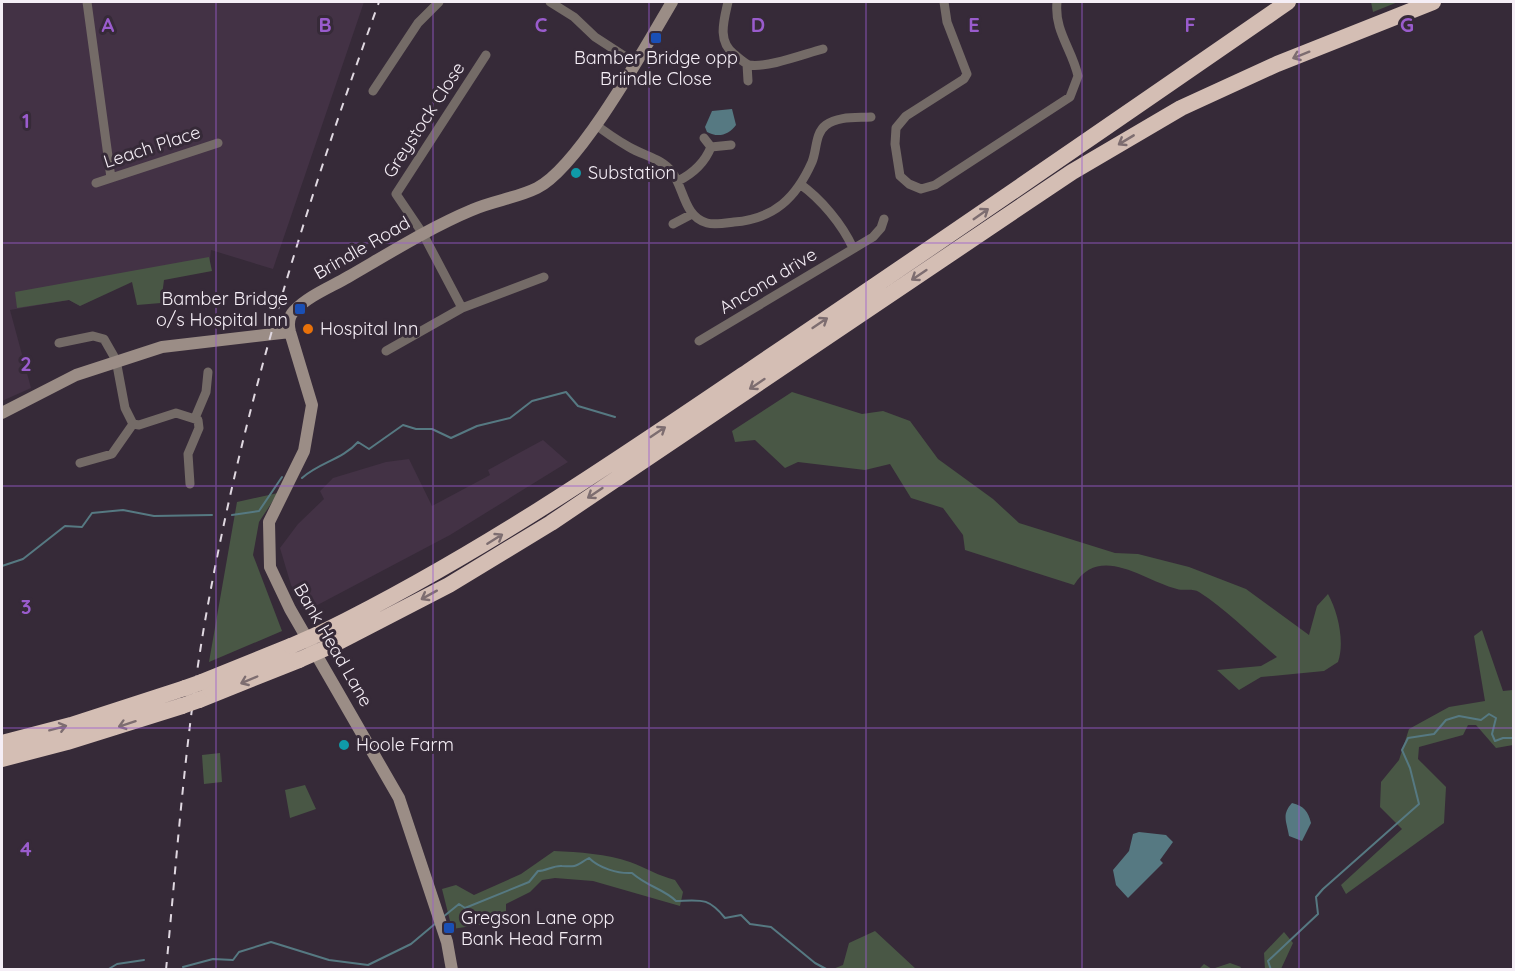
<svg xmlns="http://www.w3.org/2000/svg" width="1515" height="971" viewBox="0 0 1515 971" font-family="Quicksand,sans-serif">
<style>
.built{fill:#433245}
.green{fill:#495745}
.water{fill:#567982}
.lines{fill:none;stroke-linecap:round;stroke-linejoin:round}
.stream{stroke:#567982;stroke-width:2}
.street{stroke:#746b67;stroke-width:9}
.secondary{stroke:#9b8d86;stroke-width:12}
.highway{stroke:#d4beb4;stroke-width:16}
.rail{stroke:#e0d8e1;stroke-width:2;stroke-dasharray:8 8;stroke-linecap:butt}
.highway-bridge{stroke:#d4beb4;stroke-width:16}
.oneway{stroke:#7d6d70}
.grid{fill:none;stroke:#9a5ccd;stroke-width:1.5;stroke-opacity:0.55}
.transit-dot{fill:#1a4fb4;stroke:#362a38;stroke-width:2}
.culture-dot{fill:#0f9aa8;stroke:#362a38;stroke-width:2}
.food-dot{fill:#e8710a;stroke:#362a38;stroke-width:2}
.labels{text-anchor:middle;stroke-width:6;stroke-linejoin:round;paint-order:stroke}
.poi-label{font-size:18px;fill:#f5eef6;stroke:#362a38;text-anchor:start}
.street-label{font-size:18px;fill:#f5eef6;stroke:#362a38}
.grid-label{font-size:20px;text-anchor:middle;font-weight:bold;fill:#9a5ccd;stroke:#362a38;stroke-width:6;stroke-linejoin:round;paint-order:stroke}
</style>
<rect width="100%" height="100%" fill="#362a38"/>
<path class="built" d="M2,2h362l-91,267 -62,-19 -2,18 -77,12 -52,26 -11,-6 -59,10 21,78 -29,13z
M543,440l25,22 -118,73 -142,75 -17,-25 -11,-37 18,-24 26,-25 -4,-8 13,-13 53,-16 23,-3 23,47 58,-31 -2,-5z"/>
<path class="green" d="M1371,2h27l-25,10z
M209,257l3,14 -48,9 -3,23 -24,2 -5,-23 -52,24 -11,-6 -52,8 -2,-16z
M792,392l70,22 21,-3 27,10 28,38 55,40 26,24 96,30 23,1 51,13 57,22 63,46 8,-29 11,-12c10,18 17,48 10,68l-14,9 -63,6 -22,13 -22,-20 44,-4 16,-9c-25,-21 -50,-47 -78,-65 -6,-4 -15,-1 -22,-3 -33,-8 -77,-46 -103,-4l-109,-35 -2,-15 -20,-27 -32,-10 -21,-34 -25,6 -67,-8 -13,6 -30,-28 -20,2 -3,-11z
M278,493l-19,29 -6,33 29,76 -73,31 28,-160z
M1482,630l21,61 10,-1v55l-17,3 -20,-23h-8l-5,10 -44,12 -1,12 28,28 -2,36 -98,71 -5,-9 61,-56 -22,-22 1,-25 18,-22 10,-31 40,-22 36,-6 -11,-65z
M220,753l2,29 -18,2 -2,-29z
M305,785l11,24 -26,9 -5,-28z
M554,851c25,1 53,3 76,11 16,6 29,14 45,18l8,12 -3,14 -87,-25 -38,-3 -13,2 -12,12 -24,12v17l-54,8 -10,-40 14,-4 18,10 47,-21z
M875,931l41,38h-83l10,-4 6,-22z
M1284,932l9,11 -12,26h-16l-1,-16z
M1230,963l11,4 -1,2h-41l5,-5 8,5z"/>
<path class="water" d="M732,109l4,16c-7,10 -18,13 -29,7l-2,-5 7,-16z
M1292,803c12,3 16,8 19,20l-9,18 -13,-5c-2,-14 -8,-21 3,-33z
M1139,832l27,3 7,7 -13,18 3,3 -35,35 -12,-13 -3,-15 16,-19 4,-17z"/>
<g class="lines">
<path class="stream" d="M302,478c18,-16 40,-18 56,-36l11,7 34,-24 13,4h16l19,9 26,-12 33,-8 22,-17 34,-9 12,14 37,11
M232,515l27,-4 23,-34
M2,566l21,-7 42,-33 17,1 10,-14 31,-3 31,6 58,-1
M443,917l16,-13 6,4 64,-26 9,-11c8,0 16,-6 24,-5 16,1 13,0 27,-8 10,10 29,16 43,15 16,14 32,16 44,28 25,-1 32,-4 49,17l16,-3 9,9 21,3 44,36 13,7
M183,967l30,-8 20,1 6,-8 32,-10 58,18 39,5 43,-21 25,-21
M92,970h1
M107,970l10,-6 27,-4
M851,970h3
M1271,970l-3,-9 50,-47 -2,-17 7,-8 96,-85 -9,-36 -8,-18 6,-12 26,-4 12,-14 13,-4 22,4 8,-6 7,4 -4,16 3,7 8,-3h11"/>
<path class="street" d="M87,2l24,176
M550,2l24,15 21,20 40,26
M728,2c-4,18 -11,39 6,52 5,4 10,9 15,11 19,3 55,-11 74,-16
M944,2l3,20 20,52 -3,5 -58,37 -10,12 -1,16 5,32 9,8 12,5 14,-4 135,-88 8,-21c-6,-27 -24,-45 -21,-74
M486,55l-90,139 27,40 39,74 82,-31
M747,64l1,17
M373,91l45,-68 21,-21
M595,124c10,8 22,16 34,23 15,9 32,11 43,25 12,16 12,45 35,51 8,2 19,0 27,-1 40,-3 62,-24 78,-60 5,-12 3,-29 14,-37 12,-9 31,-7 45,-8
M711,147l20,-2
M678,181c14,-7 27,-19 33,-34l-7,-9
M96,183l122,-40
M800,184c21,15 42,40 53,64
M673,224l19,-10
M699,341l174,-104 8,-9 3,-9
M59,343l34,-7 11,3 12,21 9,48 8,16 6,1 37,-12 22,7 1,8 -11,26 2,30
M386,351l76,-43
M195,418l11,-26 2,-20
M80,463l32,-9 21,-30"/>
<path class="secondary" d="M2,413l74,-38 86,-28 128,-15
M452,970l-5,-28 -48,-144 -109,-189 -20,-42 -1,-45 35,-71 8,-46 -22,-73c-2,-8 -2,-15 4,-21 14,-15 37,-24 54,-34 40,-23 81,-49 124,-67 20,-9 45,-12 65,-22 42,-21 109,-142 135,-186"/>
<path class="highway" d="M325,631c152,-75 288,-168 428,-263 180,-121 357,-243 535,-366
M333,645l116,-60 102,-62 521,-351 109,-64 96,-44 156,-62
M202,682l89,-36
M199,700l100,-40
M2,743l69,-18 114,-37
M2,759l65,-17 115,-36"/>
<path class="rail" d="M166,970c11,-115 19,-230 38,-343 37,-214 101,-421 175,-625"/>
<path class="highway-bridge" d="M291,646l34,-15
M299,660l34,-15
M185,688l17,-6
M182,706l17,-6"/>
</g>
<defs><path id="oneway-shaft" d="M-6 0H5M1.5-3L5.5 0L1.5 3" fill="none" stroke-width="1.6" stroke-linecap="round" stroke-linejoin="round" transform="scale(1.5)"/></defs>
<g class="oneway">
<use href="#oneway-shaft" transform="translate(1301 55) rotate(158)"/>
<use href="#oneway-shaft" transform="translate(1126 140) rotate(149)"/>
<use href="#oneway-shaft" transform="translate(981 214) rotate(-35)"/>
<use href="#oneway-shaft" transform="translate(919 275) rotate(146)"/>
<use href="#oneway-shaft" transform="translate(820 323) rotate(-34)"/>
<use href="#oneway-shaft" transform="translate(757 384) rotate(146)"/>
<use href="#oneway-shaft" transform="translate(658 432) rotate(-34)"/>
<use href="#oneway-shaft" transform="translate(595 493) rotate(146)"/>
<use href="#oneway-shaft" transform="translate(495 539) rotate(-32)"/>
<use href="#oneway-shaft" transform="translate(429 595) rotate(151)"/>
<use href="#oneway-shaft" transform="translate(249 680) rotate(157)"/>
<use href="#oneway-shaft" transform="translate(127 724) rotate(162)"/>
<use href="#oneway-shaft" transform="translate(58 728) rotate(-15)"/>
</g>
<path class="grid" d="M216,2v968M433,2v968M649,2v968M866,2v968M1082,2v968M1299,2v968M2,243h1512M2,486h1512M2,728h1512"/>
<g class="transit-dot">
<rect x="650" y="32" width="12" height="12" rx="3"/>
<rect x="294" y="303" width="12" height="12" rx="3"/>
<rect x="443" y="922" width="12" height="12" rx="3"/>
</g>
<g class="culture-dot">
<circle cx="576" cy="173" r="6"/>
<circle cx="344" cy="745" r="6"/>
</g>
<circle class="food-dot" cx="308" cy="329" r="6"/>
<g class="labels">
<g class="poi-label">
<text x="656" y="64" text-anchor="middle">Bamber Bridge opp<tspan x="656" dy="21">Briindle Close</tspan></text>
<text x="588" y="179">Substation</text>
<text x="288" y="305" text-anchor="end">Bamber Bridge<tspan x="288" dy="21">o/s Hospital Inn</tspan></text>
<text x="320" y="335">Hospital Inn</text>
<text x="356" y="751">Hoole Farm</text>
<text x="461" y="924">Gregson Lane opp<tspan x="461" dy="21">Bank Head Farm</tspan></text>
</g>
<g class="street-label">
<text transform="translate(424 120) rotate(-57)" y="6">Greystock Close</text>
<text transform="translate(152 147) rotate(-18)" y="6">Leach Place</text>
<text transform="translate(362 248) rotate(-30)" y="6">Brindle Road</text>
<text transform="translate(768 281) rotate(-31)" y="6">Ancona drive</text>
<text transform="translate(333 645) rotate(60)" y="6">Bank Head Lane</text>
</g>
</g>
<g class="grid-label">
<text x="108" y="32">A</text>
<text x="325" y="32">B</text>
<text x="541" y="32">C</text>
<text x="758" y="32">D</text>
<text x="974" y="32">E</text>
<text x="1190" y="32">F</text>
<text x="1407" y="32">G</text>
<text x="26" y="128">1</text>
<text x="26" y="371">2</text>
<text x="26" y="614">3</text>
<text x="26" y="856">4</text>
</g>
<rect width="1515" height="971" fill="none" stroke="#f5eef6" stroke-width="6"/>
</svg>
